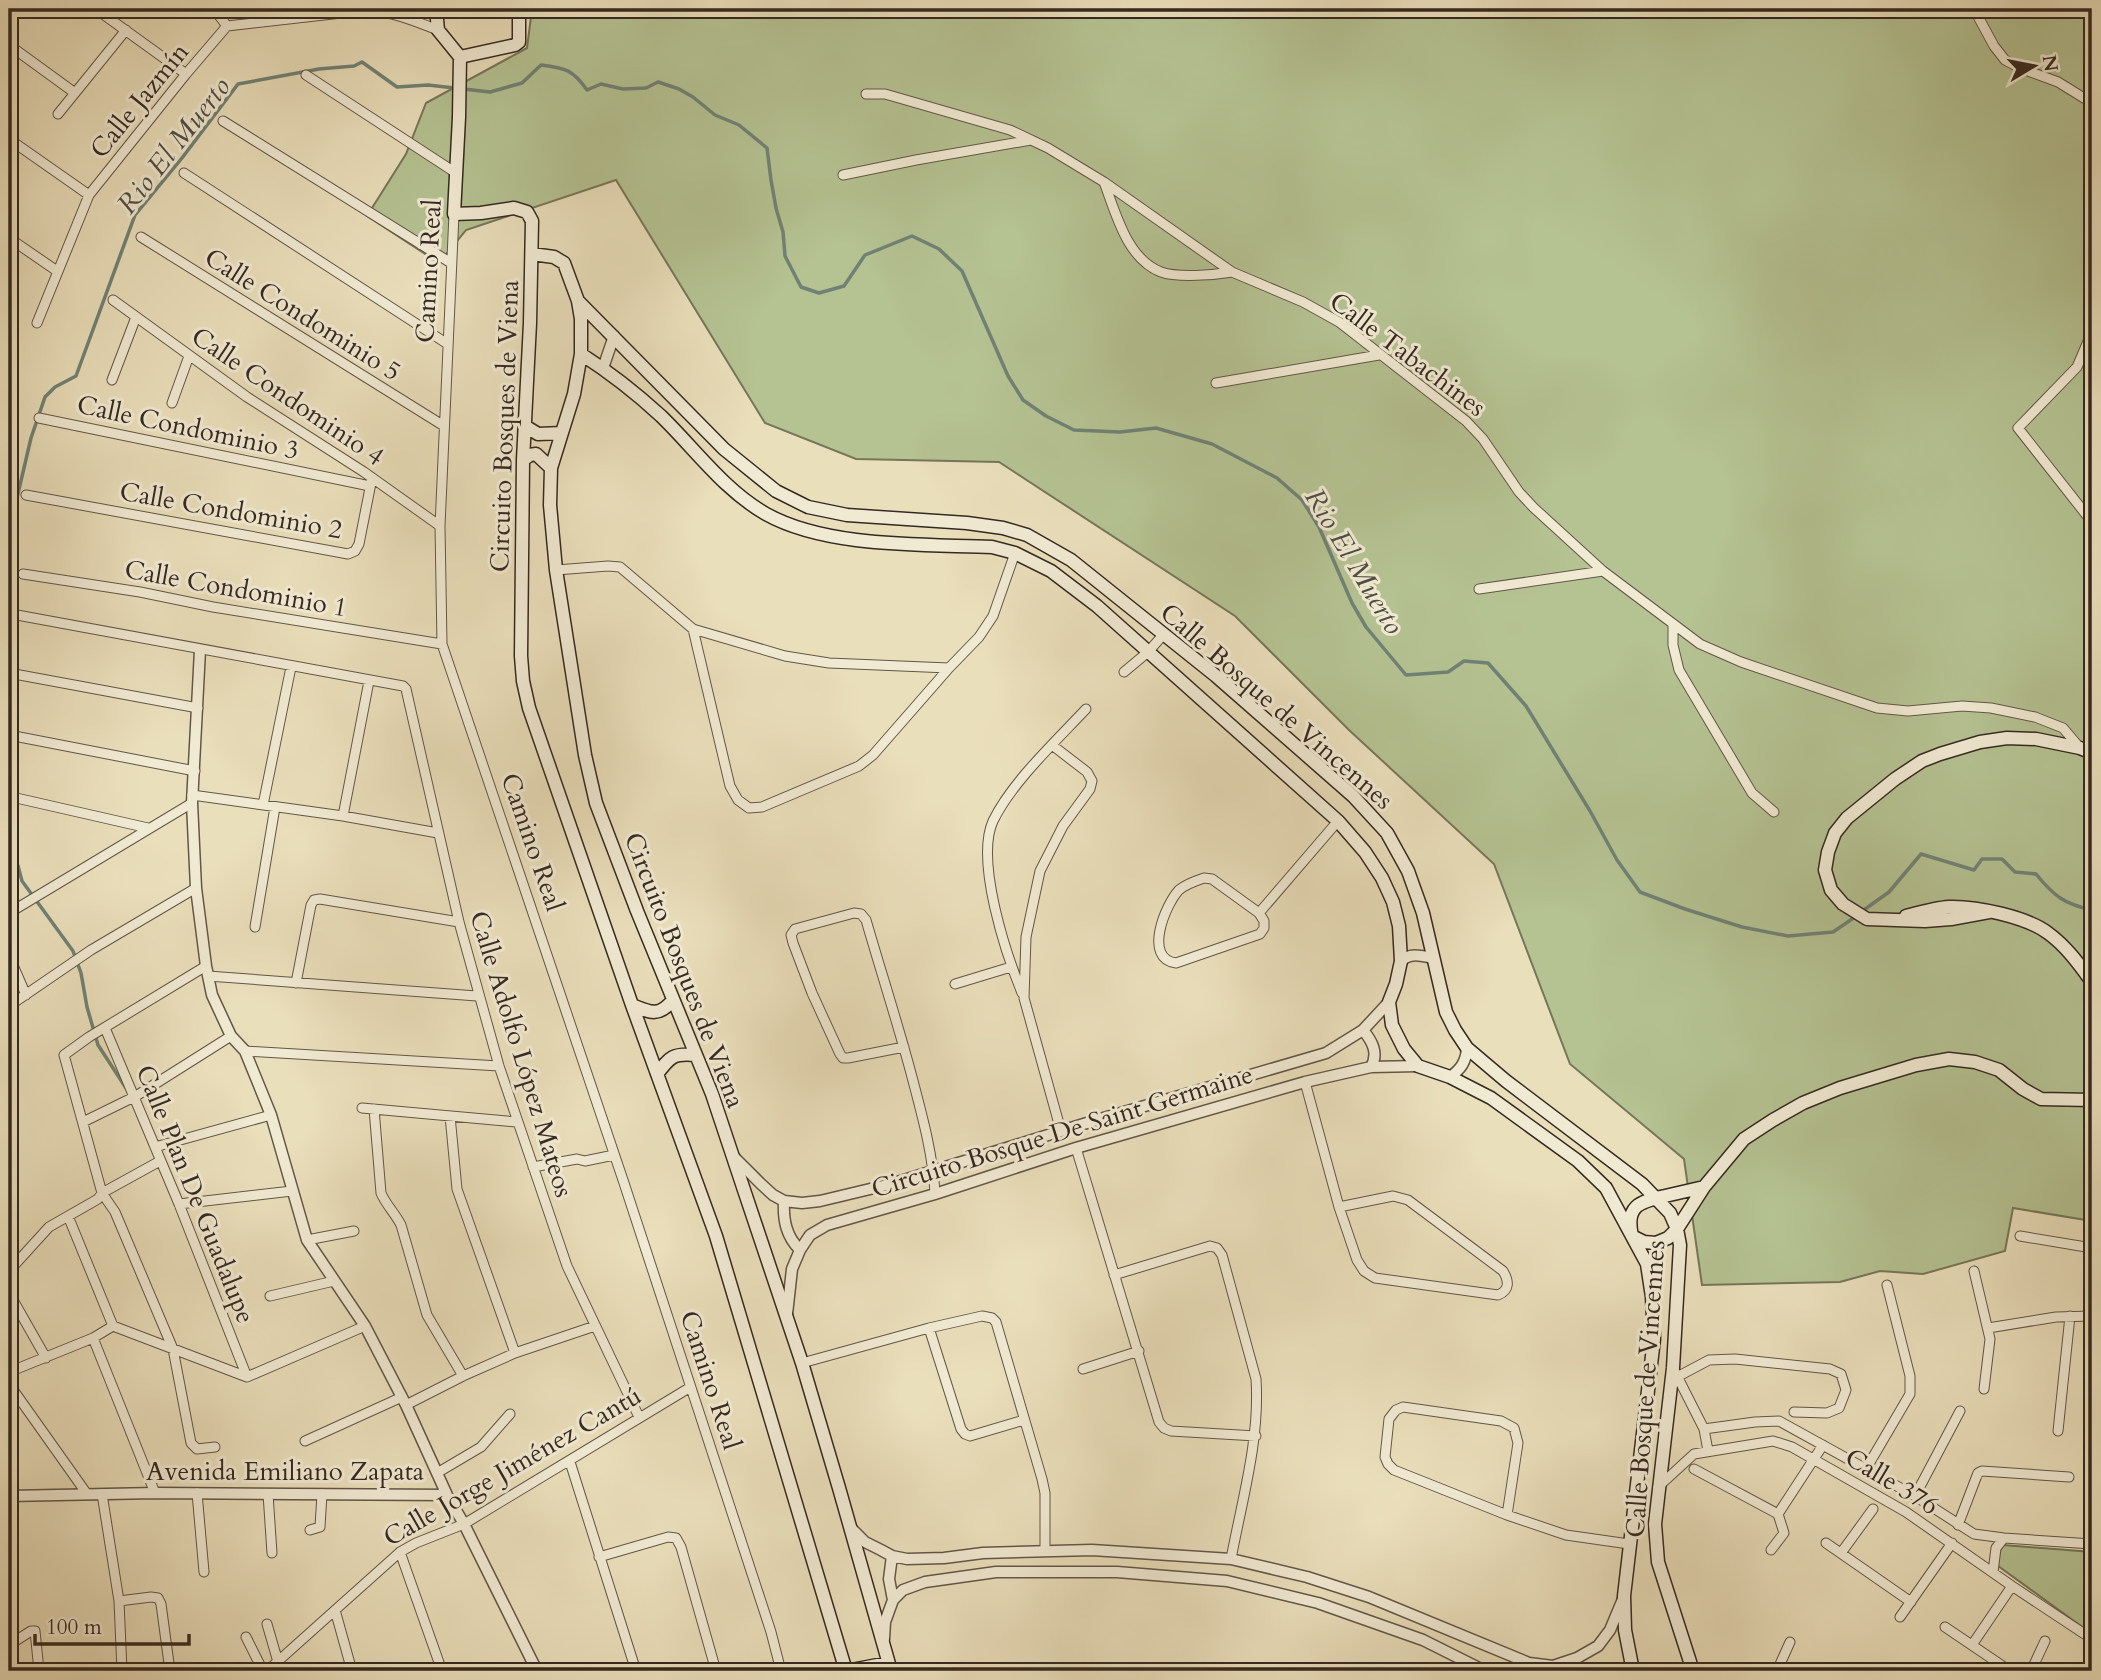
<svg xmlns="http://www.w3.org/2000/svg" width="2101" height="1680" viewBox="0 0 2101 1680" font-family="Cardo,serif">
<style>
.green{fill:#b5c292;stroke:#75765a;stroke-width:2}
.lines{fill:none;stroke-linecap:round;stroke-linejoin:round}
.stream{stroke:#708275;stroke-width:3.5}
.minor-casing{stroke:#625648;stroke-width:11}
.tertiary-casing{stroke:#625648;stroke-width:13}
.secondary-casing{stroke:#352921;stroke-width:15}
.minor{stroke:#f1ead3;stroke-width:9}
.tertiary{stroke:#f1ead3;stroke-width:10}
.secondary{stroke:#f1ead3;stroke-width:12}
.labels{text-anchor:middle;stroke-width:6;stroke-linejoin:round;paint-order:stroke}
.street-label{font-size:26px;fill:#352921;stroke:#f1ead3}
.water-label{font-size:28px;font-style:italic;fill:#4e4e44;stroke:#f1ead3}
</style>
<rect width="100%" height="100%" fill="#eadfbb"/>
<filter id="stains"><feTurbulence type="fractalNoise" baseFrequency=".00286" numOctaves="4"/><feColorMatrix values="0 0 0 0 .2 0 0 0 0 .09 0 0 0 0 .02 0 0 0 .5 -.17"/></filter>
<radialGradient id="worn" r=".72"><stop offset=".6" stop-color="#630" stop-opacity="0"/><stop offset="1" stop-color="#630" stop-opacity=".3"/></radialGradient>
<path class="green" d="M532,9h1560v1212l-79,-13 -8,43 -82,23 -43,-3 -40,11 -138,3 -18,-126 -114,-95 -76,-200 -145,-134 -114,-114 -236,-154 -143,-3 -91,-36 -149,-243 -150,50 -27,33 -72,-47 39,-62 20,-51 101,-55z
M2003,1545l89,7v82l-98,-71z"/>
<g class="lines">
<path class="stream" d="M9,539l4,-24 18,-77 14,-41 10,-10 21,-11 59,-161 47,-57 56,-74 81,-15 35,-3 8,-4 35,25 31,-2 62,7 32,-9 19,-18c25,3 32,5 46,25l14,-6 22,5 23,-1 12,-6 21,7 14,8 22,18 24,10 28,23 4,32 5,28 7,24 2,24 16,31 18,6 25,-7 21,-31 47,-19 27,13 23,22 46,105 15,24 23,16 28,14 46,2 36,-4 56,16 65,34 25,22 17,27 33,76 14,24 40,48 42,-3 16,-11 24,2 38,43 64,105 27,49 23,32 45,17 57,18 46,9 45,-4 22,-15
M9,851l9,15 4,15 51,70 8,22 6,34 11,38 28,43
M1861,912l28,-20 32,-38 53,16 8,-11h20l13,13 21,2c18,22 28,30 56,36"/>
<g class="minor-casing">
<path id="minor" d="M96,9l90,65
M214,9l13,17
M1974,9l20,37 11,14 15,8 38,14 34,21
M9,45l66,48
M306,75l150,98
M866,94h19l125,36 38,18 56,34 128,90 71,30 36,20 127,99 17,18 36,53 15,16 69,63 97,73 41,18 136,46 31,3 54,-5 29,2 44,9 28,11 17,20
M58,114l68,-84
M223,121l228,142
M9,139l80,56
M184,173l262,170
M843,175l73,-15 115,-20
M1104,182c12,32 23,77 57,90 17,6 53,3 71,0
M454,214l-14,312 2,118 182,539 147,449 10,39
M141,237l303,189
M9,238l48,33
M113,300l134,97 117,75 76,54
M37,323l52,-128 97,-121 41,-48 141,-16c25,2 47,11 70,20
M2092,332l-15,35 -59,61 74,94
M112,380l24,-63
M1216,383l163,-28
M172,403l17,-47
M39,418l331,68
M26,495l322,59 7,-3 4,-7 13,-66
M556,570l52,-4 12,1 73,62 92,27 44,7 120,5 30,-31 14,-21 22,-63
M23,574l117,18 73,15 229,37
M1479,589l124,-18
M17,615l386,71 3,3 53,233 40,144 68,200 72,151
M1673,625v20l6,25 73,123 22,19
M693,629l37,157 8,14 11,8 13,-1 97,-41 14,-11 76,-87
M1124,672l24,-20 15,-17
M9,673l189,35
M9,735l186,36
M1052,745l35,27 5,9 -2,8 -27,37 -23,45 -14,66 -2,61 37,133
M192,795l151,21 95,17
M12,797l136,31
M263,805l28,-138
M343,816l26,-135
M1204,878l8,1 47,34 5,8v7l-4,6 -84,29c-33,-4 -11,-58 3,-73 7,-6 16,-9 25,-12z
M9,913l183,-110
M1259,913l79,-92
M255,927l20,-120
M9,956l17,39
M206,966l-117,71 -25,18 38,138 13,19 58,137 18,94 6,6 18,-2
M208,976l269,20
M296,983l15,-78 3,-5 6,-1 139,23
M955,984l56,-17
M1022,993c-16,-39 -47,-132 -29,-172 19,-39 63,-80 93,-112
M9,1006l82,-56 105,-62
M105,1028l74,176 68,173
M904,1047l-56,11h-5l-3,-4 -28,-61 -19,-50 -2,-8 4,-6 59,-16 7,1 5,6c15,52 32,104 46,157 10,38 21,77 23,117
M245,1051l254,15
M1305,1082l34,125 18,53 7,11 11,7 123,17c12,-5 11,-14 5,-24l-95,-71 -15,-4 -54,11
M362,1108l155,14
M374,1109l7,84c5,12 14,20 20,32l26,90 36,61
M450,1116l7,73 58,164
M83,1122l53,-26 95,-60
M155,1147l116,-32
M1076,1148l83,274 5,6 7,3 85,5
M533,1167l44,-8 8,2 29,-6
M179,1204l113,-13
M68,1216l45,110
M2020,1236l72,12
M307,1240l47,-9
M9,1271l40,-44 49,-28 4,-6 58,-32
M1974,1271l16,68 -6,50
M1114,1275l96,-29 7,2 5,7 34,124c4,61 -14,121 -25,180
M9,1293l37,65
M270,1296l64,-15
M929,1328l32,101 4,5 5,2 54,-16
M1988,1328l68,-11 36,-1
M93,1338l62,155
M802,1363l127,-35 53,-12 10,2 4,4 46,157 3,14v58
M1083,1369l56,-18
M9,1372l84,-34 20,-12 134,51 118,-51
M1675,1372l29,57 4,22
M1677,1377l32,-17 26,-1 95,10 11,5 5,16 -7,18 -12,5 -33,-1
M9,1384l78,110
M406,1405l57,-29 52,-23 80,-27
M1704,1429l51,-7 24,-1 136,75 59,38 30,4 88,6
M2058,1431l12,-115
M305,1441l97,-44
M570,1462l66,209
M1694,1469l84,45 6,19 -13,17
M1866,1469l44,-75v-18l-23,-91
M437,1473l44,-26 29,-33
M1658,1487l36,-33 79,-13 19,6 114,65 106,74 80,53
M197,1493l7,79
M102,1494l17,107 3,70
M268,1494l4,59
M1915,1496l45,-85
M1778,1514l45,-69
M1507,1515l11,-72 -4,-15 -13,-7 -98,-14 -7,3 -7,9 -4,38 3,7 6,6 113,45 59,20 63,9
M1958,1525l18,-47 2,-5 4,-2 87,6
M310,1530l10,-3 2,-33
M1826,1543l85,59
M400,1552l42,119
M1841,1553l32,-44
M599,1557l69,-20 8,1 5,9 35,124
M1993,1572l3,-24 8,-10
M119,1601l32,-4 7,1 3,6 9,67
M335,1610l17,61
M1900,1617l52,-74
M267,1624l11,38
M1945,1627l65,44
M246,1637l17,34
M9,1645l22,-14h4l4,40
M1972,1645l40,-59
M267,1671l133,-119 16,-9 48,-19 225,-136
M1777,1671l13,-29
M2031,1671l14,-30"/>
</g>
<g class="tertiary-casing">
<path id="tertiary" d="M603,368l11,-32
M200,650l-8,153 4,85 10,78 6,29 19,41 14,15 26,64 36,125 58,86 41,79 41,90 17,29 73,147
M1401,961c9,-9 21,-5 32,-3
M1363,1030c9,11 16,23 8,37
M1450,1077c11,-8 16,-15 17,-29
M732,1155l29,29 12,11 11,6 18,2 18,-2 71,-17 199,-62 236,-69 37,-23 26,-28
M784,1201c-1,19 2,35 16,49
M787,1314l5,-45 8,-19 10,-15 17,-10 108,-31 141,-46 229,-66 66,-15 47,-1
M9,1496l146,-3 292,2
M851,1528l14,14 16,8 11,6 15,3 37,-1 39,-5 109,-3 139,9 76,18 62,20 160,66 24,3 24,-8 21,-12 12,-16 13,-31
M892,1556l-3,23 4,21
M884,1639l1,-17 8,-22 10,-10 22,-8 71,-10h121l110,9 91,22 105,37 62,31"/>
</g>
<g class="secondary-casing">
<path id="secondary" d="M436,9l2,21 22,27
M519,9v33l-4,3 -55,12 -1,60 -5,97 27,-1 33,-5 13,4 5,9 -2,102 -7,137 -2,196 2,25 6,27 103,297 84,231 130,435
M532,254l22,3 10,6 14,38 3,18v35l-7,40 -23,74 -1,37 6,65 29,185 11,48 41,108 75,183 31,93 59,176 37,125 52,183
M578,301l146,148 52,42 32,16 39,8 120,8 36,5 24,7 44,25 145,116 137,120 34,37 21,38 15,42 23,99 9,18 12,18 39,33 136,103 28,29 7,16 3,16 -7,123 -18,156 3,38 35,109
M581,354c28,18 55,39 80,62 34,33 63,74 105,98 61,34 157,30 226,33l23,6 36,18 46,35 241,215 27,31 17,26 11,24 6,24 2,35 -5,23 -7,18 3,23 12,24 14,17 32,11 41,21 87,63 28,27 41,76 5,33 2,42 -30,257 1,34 8,41
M525,426l13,8 24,-1
M523,460l7,-5 6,-1 15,14
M1989,912l-38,7 -26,2 -58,-2 -24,-15 -12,-14 -6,-20 3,-18 7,-19 12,-15 48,-39 27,-18 18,-7 40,-12 27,-4 29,1 44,9 12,5
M1906,916c15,-4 29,-8 43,-9 27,-1 78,10 99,26 18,13 31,31 44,49
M632,1005c19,8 27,12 41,-5
M657,1074c13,-17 16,-21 38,-19
M1704,1187c-13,3 -26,6 -39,9 -25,6 -40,9 -33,40l12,6 12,1 12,-5 9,-9 27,-42 40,-48 29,-19 30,-17 37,-15 76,-23 33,-6 26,3 24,8 24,19 18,10 51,1
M846,1671l42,-8"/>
</g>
<use href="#minor" class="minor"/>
<use href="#tertiary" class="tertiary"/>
<use href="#secondary" class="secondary"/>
</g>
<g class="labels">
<g class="street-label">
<text transform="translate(139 100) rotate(-51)" y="9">Calle Jazmín</text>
<text transform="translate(428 271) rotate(-87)" y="9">Camino Real</text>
<text transform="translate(303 314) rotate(32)" y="9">Calle Condominio 5</text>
<text transform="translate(1408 354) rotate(37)" y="9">Calle Tabachines</text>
<text transform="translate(288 396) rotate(34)" y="9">Calle Condominio 4</text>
<text transform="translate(504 426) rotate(-88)" y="9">Circuito Bosques de Viena</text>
<text transform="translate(188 427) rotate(12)" y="9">Calle Condominio 3</text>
<text transform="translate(231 510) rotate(10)" y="9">Calle Condominio 2</text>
<text transform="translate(236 588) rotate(10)" y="9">Calle Condominio 1</text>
<text transform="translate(1277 706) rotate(41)" y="9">Calle Bosque de Vincennes</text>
<text transform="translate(533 842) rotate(71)" y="9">Camino Real</text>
<text transform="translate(685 970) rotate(69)" y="9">Circuito Bosques de Viena</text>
<text transform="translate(522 1054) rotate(73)" y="9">Calle Adolfo López Mateos</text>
<text transform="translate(1062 1131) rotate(-17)" y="9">Circuito Bosque De Saint Germaine</text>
<text transform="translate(196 1194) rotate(68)" y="9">Calle Plan De Guadalupe</text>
<text transform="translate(711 1380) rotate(72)" y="9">Camino Real</text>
<text transform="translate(1645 1389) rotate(-86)" y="9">Calle Bosque de Vincennes</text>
<text transform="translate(512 1466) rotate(-30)" y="9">Calle Jorge Jiménez Cantú</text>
<text x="285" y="1480">Avenida Emiliano Zapata</text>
<text transform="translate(1892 1481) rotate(31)" y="9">Calle 376</text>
</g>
<g class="water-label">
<text transform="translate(173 145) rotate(-52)" y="10">Rio El Muerto</text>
<text transform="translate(1355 561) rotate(59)" y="10">Rio El Muerto</text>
</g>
</g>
<rect width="2101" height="1680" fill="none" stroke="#eadfbb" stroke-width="35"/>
<rect x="10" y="10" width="2080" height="1659" fill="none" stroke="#352921" stroke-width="3.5"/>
<rect x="18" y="18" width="2066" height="1645" fill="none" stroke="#352921" stroke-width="2"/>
<g transform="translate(2034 66) rotate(80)" stroke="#f1ead3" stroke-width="5" paint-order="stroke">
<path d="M0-5L12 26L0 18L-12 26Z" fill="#352921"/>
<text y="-10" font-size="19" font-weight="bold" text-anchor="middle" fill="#352921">N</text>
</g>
<path d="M35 1634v10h154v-10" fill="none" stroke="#352921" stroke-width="3.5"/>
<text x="46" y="1634" font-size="21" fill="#352921" stroke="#f1ead3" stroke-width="5" paint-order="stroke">100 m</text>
<rect width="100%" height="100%" filter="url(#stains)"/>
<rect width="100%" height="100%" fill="url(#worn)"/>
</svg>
